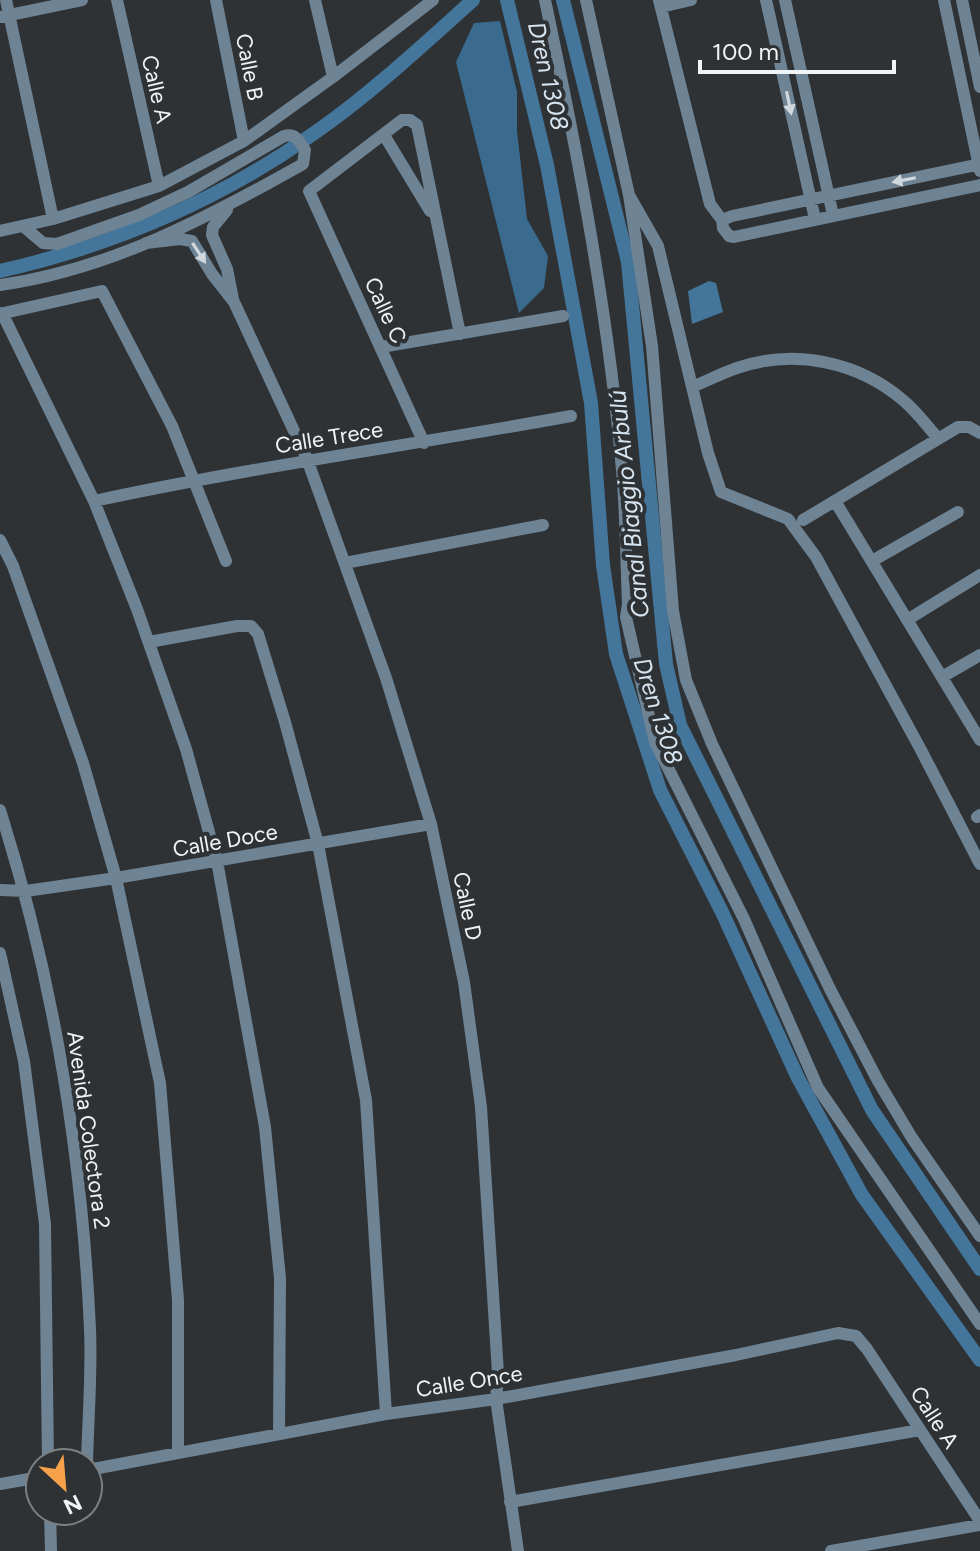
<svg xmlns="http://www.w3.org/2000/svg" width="980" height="1551" viewBox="0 0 980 1551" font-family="Figtree,sans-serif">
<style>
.forest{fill:#3a6b8f}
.water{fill:#44759a}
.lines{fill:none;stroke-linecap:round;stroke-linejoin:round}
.canal{stroke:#44759a;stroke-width:14}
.minor{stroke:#6e8394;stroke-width:12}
.oneway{fill:#d0d8de}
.labels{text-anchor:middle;stroke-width:8;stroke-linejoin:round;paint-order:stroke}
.street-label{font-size:22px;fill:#f1f4f6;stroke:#2e3235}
.water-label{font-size:24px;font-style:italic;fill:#d8e6f2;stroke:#2e3235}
</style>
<rect width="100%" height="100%" fill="#2e3235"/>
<path class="forest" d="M500,21l17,71v39l10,88 21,37 -4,32 -25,25 -63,-251 18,-39z"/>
<path class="water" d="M709,281l7,2 7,29 -31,12 -4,-33z"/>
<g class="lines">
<path class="canal" d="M507,0l40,165 44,238 12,162 13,89 44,136 62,122 76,166 64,117 118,165
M563,0l65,262 38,402 14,61 192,385 108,159
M0,271c111,-25 217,-70 310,-135 56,-38 113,-91 163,-136"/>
<path class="minor" d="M6,0l47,219
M117,0l42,186
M216,0l28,141
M315,0l18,77
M545,0c33,155 63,311 77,470 4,44 4,89 6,134l-2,13 29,125 89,177 74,169 162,236
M586,0l43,195 29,51 50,207 13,39 67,27 28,38 105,193 59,114
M659,0l51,204 12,16
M766,0l49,219
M785,0l48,215
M944,0l36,171
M962,0l18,87
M661,7l30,-7
M0,17l82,-17
M384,135l46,76
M980,164l-248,52 -10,4 1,8 6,8 5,1 246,-52
M629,195l23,151 21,265 13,69 26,64 118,245 48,92 34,57 68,98
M227,210l-14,17 -1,8 15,34 6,30
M0,231l53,-12 106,-33 85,-45 89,-64 100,-77
M146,243l34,-4 12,2 20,33 22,28 73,157 79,219 45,146 33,158 17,125 17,266 -2,26 22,152
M0,285c109,-15 209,-68 303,-121l2,-14c-6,-9 -9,-17 -21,-14l-96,56 -49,23 -82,29 -14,-1 -20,-17
M2,313l92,188 43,108 49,140 31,112 48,266 15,151 -1,156
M0,314l102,-23 70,135 54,135
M381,347l182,-31
M692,387c15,-6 30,-14 45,-19 58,-20 122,-6 167,33 13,11 23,25 34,37
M424,443l-115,-252 93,-71h8l7,5 43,209
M94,501c158,-34 318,-56 477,-85
M835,501l145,239
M803,520l155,-93h11l11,6
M0,540l13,26 70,197 33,115 44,205 18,217v153
M872,561l86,-49
M345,563l198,-38
M907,620l73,-45
M149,642l88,-16h14l7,8 27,88 33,122 48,256 20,314
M942,677l38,-22
M0,810c53,168 82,343 90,519 2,45 -2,90 -3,134
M977,817l3,-2
M0,890l26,1 90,-13 315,-54
M0,953l24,108 21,163 3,239
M88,1470l298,-56 110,-15 240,-44 102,-22 18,3 11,13 113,172
M0,1484l40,-7
M510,1502l410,-72
M50,1511l1,40
M831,1551l149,-26"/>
</g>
<defs><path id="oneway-solid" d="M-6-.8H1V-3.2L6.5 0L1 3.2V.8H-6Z" transform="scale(2)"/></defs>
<g class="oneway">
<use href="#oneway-solid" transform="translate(789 103) rotate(78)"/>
<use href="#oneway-solid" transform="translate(904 180) rotate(169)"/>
<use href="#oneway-solid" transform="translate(199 253) rotate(57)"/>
</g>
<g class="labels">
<g class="street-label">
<text transform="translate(250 67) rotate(79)" y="8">Calle B</text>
<text transform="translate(157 89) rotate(77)" y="8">Calle A</text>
<text transform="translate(386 310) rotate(65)" y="8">Calle C</text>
<text transform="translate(329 437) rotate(-9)" y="8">Calle Trece</text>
<text transform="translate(225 840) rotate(-10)" y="8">Calle Doce</text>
<text transform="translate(468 906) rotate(78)" y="8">Calle D</text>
<text transform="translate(89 1130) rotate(82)" y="8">Avenida Colectora 2</text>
<text transform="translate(469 1381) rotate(-9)" y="8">Calle Once</text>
<text transform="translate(935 1417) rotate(57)" y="8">Calle A</text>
</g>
<g class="water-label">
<text transform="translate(548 76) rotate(77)" y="8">Dren 1308</text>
<text transform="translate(629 504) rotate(-96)" y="8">Canal Biaggio Arbulú</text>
<text transform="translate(658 711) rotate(72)" y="8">Dren 1308</text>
</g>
</g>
<g transform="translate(64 1487) rotate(154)"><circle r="38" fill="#2e3235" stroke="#7c8082" stroke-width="2"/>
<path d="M0-6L14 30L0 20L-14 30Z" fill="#f7a14a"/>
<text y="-12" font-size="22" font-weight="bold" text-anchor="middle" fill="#f1f4f6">N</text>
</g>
<path d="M700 60v12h194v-12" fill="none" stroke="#f1f4f6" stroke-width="4"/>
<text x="712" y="60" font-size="24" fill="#f1f4f6" stroke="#2e3235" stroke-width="6" paint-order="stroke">100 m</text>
</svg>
